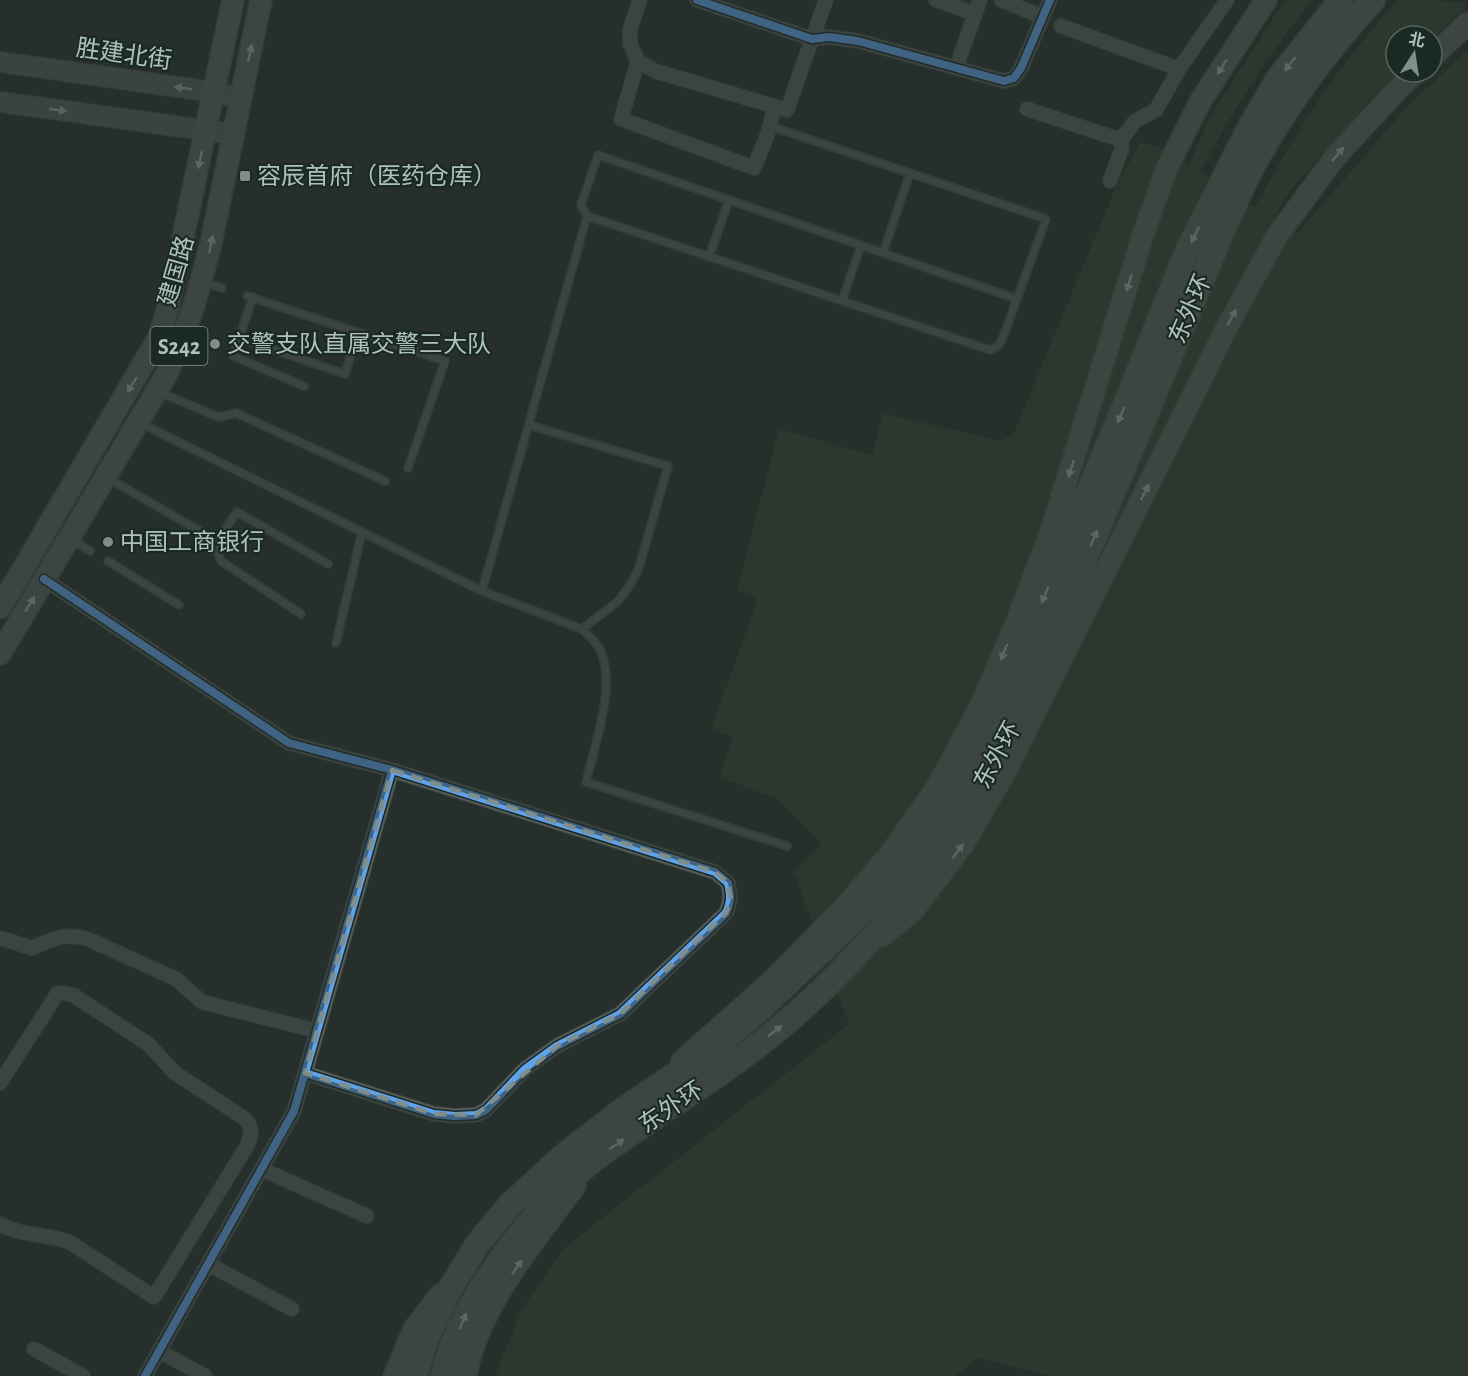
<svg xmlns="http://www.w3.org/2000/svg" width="1468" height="1376" viewBox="0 0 1468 1376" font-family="'Alegreya Sans','Noto Sans SC',sans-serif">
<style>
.green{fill:#334232}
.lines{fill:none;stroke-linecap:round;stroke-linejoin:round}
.lane-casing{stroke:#434a48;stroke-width:10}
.street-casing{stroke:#434a48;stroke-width:16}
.secondary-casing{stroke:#434a48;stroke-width:22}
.primary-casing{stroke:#434c49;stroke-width:24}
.highway-casing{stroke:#424b49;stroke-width:27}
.lane{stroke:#555e5a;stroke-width:7}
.street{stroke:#555e5a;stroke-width:14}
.secondary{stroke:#545c59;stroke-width:20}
.primary{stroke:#57605e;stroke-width:21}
.highway{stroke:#5a5f5e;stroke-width:24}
.cycleway-casing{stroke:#1b2924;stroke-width:11}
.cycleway{stroke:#60a3ed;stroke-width:8}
.oneway{fill:#99a9a4}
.oneway2{fill:#9aa8a4}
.oneway3{fill:#94a39e}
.marked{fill:none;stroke:#7f8e8a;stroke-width:4.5;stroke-dasharray:12 8;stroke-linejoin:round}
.poi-dot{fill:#7f8e8a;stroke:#1b2924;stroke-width:2}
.labels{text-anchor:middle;stroke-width:4.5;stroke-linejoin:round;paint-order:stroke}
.shield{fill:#1b2924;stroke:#83938e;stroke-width:1.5}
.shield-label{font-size:22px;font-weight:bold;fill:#afc1bc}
.street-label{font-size:24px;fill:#afc1bc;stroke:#1b2924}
.poi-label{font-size:24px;fill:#afc1bc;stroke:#1b2924;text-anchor:start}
</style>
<rect width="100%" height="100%" fill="#262f2c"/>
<path class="green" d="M1285,0h27c-43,53 -80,112 -112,172l55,35c40,-74 86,-146 143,-207h35l30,3 3,4 -34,33v-4h-36v36h3l-27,26 -82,93 -16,27 24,15 110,-127 60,-56v1326h-417l-74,-18 -21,18h-461l27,-67 41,-60 286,-225 -53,-147 -4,-4 30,-30 -44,-44 -59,-22 14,-40 -22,-8 47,-130 -21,-8 42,-162 93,26 11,-42 116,28 14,-6 101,-243 26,-50 18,5 31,18 22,-50z"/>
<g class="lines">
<g class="lane-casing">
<path id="lane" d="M587,216l-6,-11 17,-50 419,144
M883,253l27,-80
M709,257l20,-57
M204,282l18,6
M247,296l198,65 -37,107
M253,297l-20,59 71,30
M842,301l19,-56
M239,338l106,36 13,-42
M159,392l59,25 18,-4 149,68
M140,423l342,168 100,38 35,-27 11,-14 10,-17 30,-105 -139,-41
M108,478l109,63v11l4,9 80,53
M72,540l18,11
M217,541l20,-29 91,52
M108,561l71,44
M482,591l105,-375 403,134 7,-3 5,-7 44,-121 -267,-90
M582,629c5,6 12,11 16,17 21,34 -4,100 -12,136l201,64
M336,643l26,-111"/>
</g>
<g class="street-casing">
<path id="street" d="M640,0l-10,29v15l8,17 17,10 132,39 39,-110
M697,0l115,39 17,-2 29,4 146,40 10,-3 7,-10 29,-68
M936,0l39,14
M1001,0l42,17
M1061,26l118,43
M638,61l-17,58 133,49 14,-35 7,-27
M956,68l24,-68
M1027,109l94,31 14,-19 21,-11 23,-41 48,-69
M1110,181l12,-33 -1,-8
M44,579l245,164 103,27 -98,341 -149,265
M0,938l32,10c21,-9 32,-16 56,-9l88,40 26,23 115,29
M305,1073l129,41 21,2 21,-1 10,-5 39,-41 32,-23 63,-32 106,-101c5,-11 5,-18 2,-30l-13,-11 -323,-102
M0,1083l57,-89 7,-1 9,2 75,49 27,29 69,45c10,10 8,19 1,31l-91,148 -83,-54c-23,-10 -49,-6 -71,-19
M261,1169l106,47
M208,1264l84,45
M34,1349l49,27
M159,1351l46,25"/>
</g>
<g class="secondary-casing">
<path id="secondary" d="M0,62l213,30 28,6
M0,102l233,32"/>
</g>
<g class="primary-casing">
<path id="primary" d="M1432,57l36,-34
M0,608l159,-271 9,-29 65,-308
M0,654l168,-282 25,-63 17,-61 51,-248
M882,936l31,-25 50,-66 44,-76 221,-444 49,-89 59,-80 61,-66 19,-18
M682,1061l89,-79 72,-73 47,-55 47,-67 43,-80 34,-79 36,-94 92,-296 24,-68 34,-68 66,-102
M394,1376l20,-47 26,-34
M466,1376c12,-70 68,-134 109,-190"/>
</g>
<g class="highway-casing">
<path id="highway" d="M415,1376l12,-38 22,-47 27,-45 35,-42 51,-47 62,-48 88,-59 46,-39 89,-84 38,-40 44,-62 28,-42 44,-86 124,-292 62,-154 64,-126 27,-46 63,-79
M443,1376c7,-35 25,-67 44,-97 29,-43 67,-89 109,-121 61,-45 128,-83 186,-132 76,-64 141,-143 192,-228 46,-78 79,-163 114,-246 46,-107 90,-215 135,-322 12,-25 22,-51 36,-75 31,-55 71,-108 114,-155"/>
</g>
<use href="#lane" class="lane"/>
<use href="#street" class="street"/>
<use href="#secondary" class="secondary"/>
<use href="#primary" class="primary"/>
<use href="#highway" class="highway"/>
<g class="cycleway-casing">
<path id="cycleway" d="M697,0l115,39 17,-2 29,4 146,40 10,-3 7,-10 29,-68
M44,579l245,164 103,27 -98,341 -149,265
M305,1073l129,41 21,2 21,-1 10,-5 39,-41 32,-23 63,-32 106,-101c5,-11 5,-18 2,-30l-13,-11 -323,-102"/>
</g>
<use href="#cycleway" class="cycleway"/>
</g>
<defs><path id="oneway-solid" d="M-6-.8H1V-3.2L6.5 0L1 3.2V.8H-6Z" transform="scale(1.5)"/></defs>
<g class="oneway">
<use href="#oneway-solid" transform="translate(250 53) rotate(-78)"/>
<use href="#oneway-solid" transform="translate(1222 67) rotate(122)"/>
<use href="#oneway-solid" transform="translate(1338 154) rotate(-50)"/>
<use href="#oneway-solid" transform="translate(200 160) rotate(102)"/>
<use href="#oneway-solid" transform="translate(211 244) rotate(-78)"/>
<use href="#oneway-solid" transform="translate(1129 283) rotate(107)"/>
<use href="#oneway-solid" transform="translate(1232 317) rotate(-61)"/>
<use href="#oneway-solid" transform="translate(132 385) rotate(121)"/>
<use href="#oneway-solid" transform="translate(1071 469) rotate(107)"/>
<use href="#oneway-solid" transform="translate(1145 492) rotate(-63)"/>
<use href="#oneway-solid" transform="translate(30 604) rotate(-59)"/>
<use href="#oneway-solid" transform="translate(1004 652) rotate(113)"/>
<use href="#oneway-solid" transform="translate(958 851) rotate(-54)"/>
<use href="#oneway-solid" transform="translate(517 1267) rotate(-56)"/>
</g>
<g class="oneway2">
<use href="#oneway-solid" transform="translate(1290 64) rotate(128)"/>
<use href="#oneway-solid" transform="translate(1195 235) rotate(117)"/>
<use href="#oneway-solid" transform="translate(1121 415) rotate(113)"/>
<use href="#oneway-solid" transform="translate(1094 538) rotate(-67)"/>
<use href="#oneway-solid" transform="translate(1045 595) rotate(113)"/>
<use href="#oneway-solid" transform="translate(775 1031) rotate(-38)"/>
<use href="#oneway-solid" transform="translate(617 1144) rotate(-34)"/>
<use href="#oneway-solid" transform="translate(463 1321) rotate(-68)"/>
</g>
<g class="oneway3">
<use href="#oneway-solid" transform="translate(183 88) rotate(-172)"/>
<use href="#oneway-solid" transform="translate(58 110) rotate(8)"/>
</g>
<path d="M0 0H1468V1376H0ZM392,770l323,102 13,11 3,17 -5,13 -106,101 -63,32 -81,69 -42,-1 -129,-41z" fill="#262f2c" fill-opacity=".55" fill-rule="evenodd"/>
<path class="marked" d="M392,770l323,102 13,11 3,17 -5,13 -106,101 -63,32 -81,69 -42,-1 -129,-41z"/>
<g class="poi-dot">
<rect x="239" y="170" width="12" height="12" rx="3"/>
<circle cx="215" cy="344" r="6"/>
<circle cx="108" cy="542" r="6"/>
</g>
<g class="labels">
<rect class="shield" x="150.5" y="327" width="57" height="38" rx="4.5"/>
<g class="shield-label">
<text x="179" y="354">S242</text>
</g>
<g class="street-label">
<text transform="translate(124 54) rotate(8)" y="8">胜建北街</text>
<text transform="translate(176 271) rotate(-74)" y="8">建国路</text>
<text transform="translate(1190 309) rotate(-67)" y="8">东外环</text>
<text transform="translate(997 755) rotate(-62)" y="8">东外环</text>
<text transform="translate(671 1107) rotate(-34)" y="8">东外环</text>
</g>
<g class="poi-label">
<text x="257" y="184">容辰首府（医药仓库）</text>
<text x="227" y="352">交警支队直属交警三大队</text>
<text x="120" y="550">中国工商银行</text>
</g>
</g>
<g transform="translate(1414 54) rotate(12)"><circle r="28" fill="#1b2924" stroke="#566661" stroke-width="1.5"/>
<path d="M0-4.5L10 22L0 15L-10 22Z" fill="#7f8e8a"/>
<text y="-9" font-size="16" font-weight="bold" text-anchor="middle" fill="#afc1bc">北</text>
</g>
</svg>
